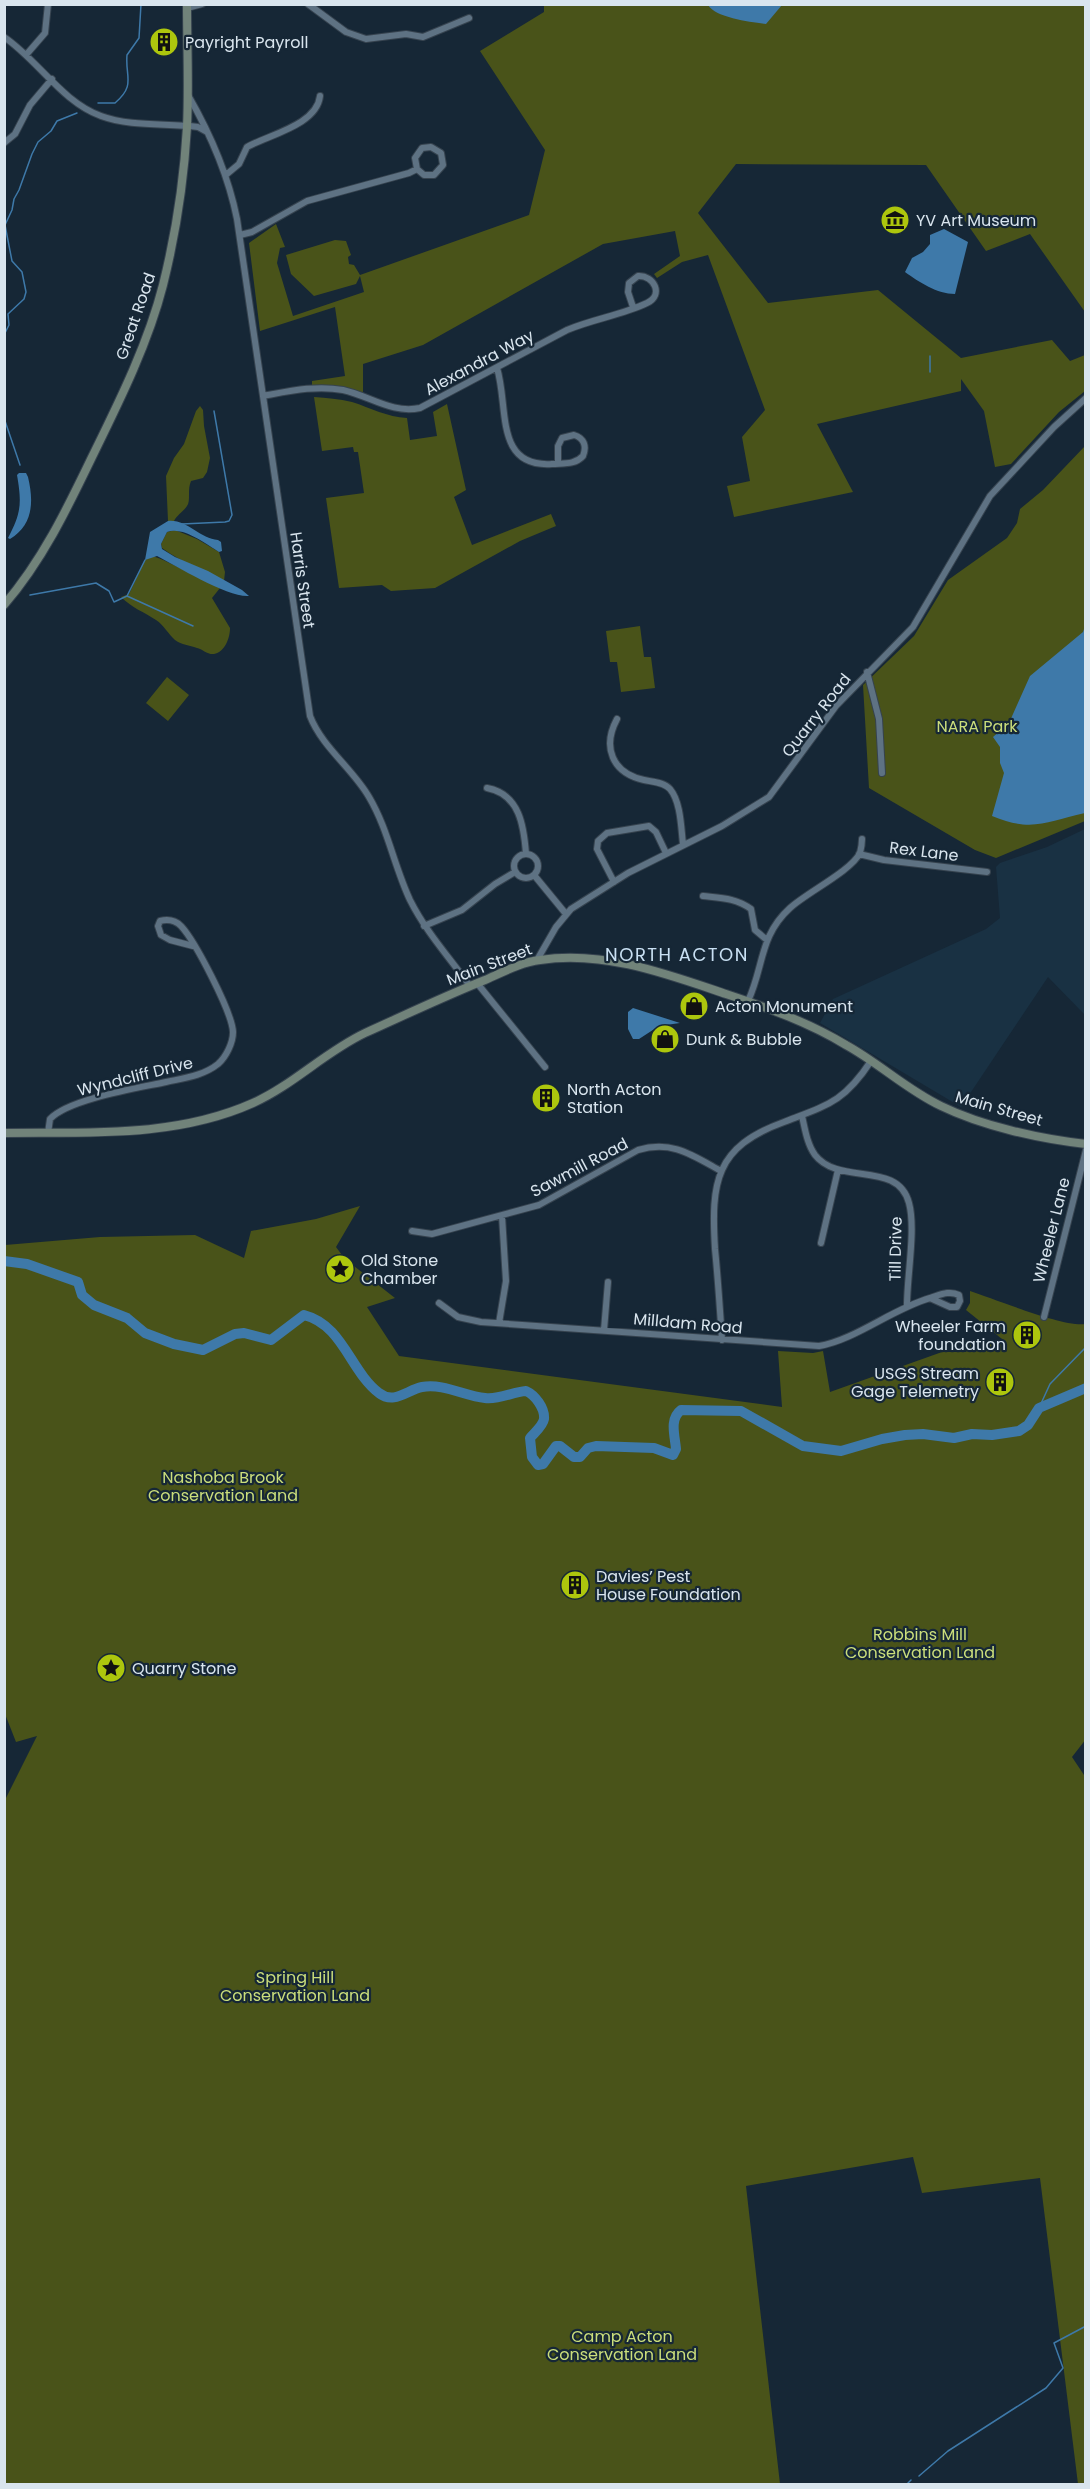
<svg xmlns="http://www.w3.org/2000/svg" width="1090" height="2489" viewBox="0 0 1090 2489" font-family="Poppins,sans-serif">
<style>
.built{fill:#193143}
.green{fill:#495319}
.water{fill:#3e79a9}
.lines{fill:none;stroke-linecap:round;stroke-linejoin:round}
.stream{stroke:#3e79a9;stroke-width:1.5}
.river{stroke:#3e79a9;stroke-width:10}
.minor-casing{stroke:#36434f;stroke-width:8}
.secondary-casing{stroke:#36434f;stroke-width:10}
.minor{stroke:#5e7283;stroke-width:6}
.secondary{stroke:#71837a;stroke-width:8}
.labels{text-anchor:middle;stroke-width:4.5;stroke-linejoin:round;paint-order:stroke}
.poi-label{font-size:16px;fill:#d9e5ee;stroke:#162736;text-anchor:start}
.street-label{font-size:16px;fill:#d9e5ee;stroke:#162736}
.park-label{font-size:16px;fill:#cbde7b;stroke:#162736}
.neighbourhood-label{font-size:18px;letter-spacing:1.5px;fill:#c9e0f3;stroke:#162736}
</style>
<rect width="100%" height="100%" fill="#162736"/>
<path class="built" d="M1085,829v186l-37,-38 -87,130 -141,-84 13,-24 153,-70 14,-11 -4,-51 4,-4 47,-16z"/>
<path class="green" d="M544,5h541v307l-55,-78 -44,17 -60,-86 -190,-1 -38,49 70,90 110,-13 83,68 91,-18 18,21 15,-6v36l-26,21 -48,52 -16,3 -11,-56 -23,-32v12l-144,33 36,68 -119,25 -7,-31 23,-5 -8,-44 23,-27 -57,-155 -26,7 -25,16 -3,-4 26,-18 -5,-25 -72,13 -180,101 -60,19v31l-51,-9v-5l33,-5 -10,-69 -75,24 -11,-88 27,-19 9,23 -5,1 -3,15 16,53 71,-24 -4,-16 -4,8 -42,12 -23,-22 -5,-19 49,-15 11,1 5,14 -3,2 1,7 5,1 6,10 169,-60 16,-65 -65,-99 64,-39z
M314,397c13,1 25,2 38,5 19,6 35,15 55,16l3,22 27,-4 -4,-24 14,-8 19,86 -12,7 18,48 79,-31 5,12 -36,15 -85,47 -44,3 -9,-6 -43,3 -13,-90 38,-5 -6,-41h-4l-1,-5 -31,4z
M200,406l3,4 1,16 6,32 -3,14 -4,6 -12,3c-4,9 0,19 -4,25 -3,5 -10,9 -13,15h-6l-2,-45 8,-18 10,-14 12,-33z
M1085,446v375l-89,37 -21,-8 -106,-62 -6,-103 51,-49 34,-56 59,-42 10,-15 3,-14 23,-19z
M175,530l22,9 22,13 6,20 -1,9c-21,-11 -43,-19 -62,-33l-1,-4 6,-12z
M152,556c8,1 56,26 68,32l-8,10 18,30c0,10 -5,24 -16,26 -6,1 -12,-5 -17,-6 -8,-3 -15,-3 -22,-8 -7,-6 -11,-15 -19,-20 -12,-8 -24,-12 -35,-23l8,-3 16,-34z
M640,626l4,31h7l4,31 -34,4 -4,-30h-7l-4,-31z
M167,677l22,18 -21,26 -22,-18z
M360,1206l-24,41 9,12 50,39 -28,9 32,49 383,51 -4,-56 35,2 10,-2 7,41 112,-40h24l6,-9 30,-4 -36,-29 4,-7v-12c25,8 92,36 115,33l1,415 -14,18 14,21 -1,706h-7l-38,-306 -118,15 -9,-36 -167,29 34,298h-775l-1,-682 33,-66 -21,6 -11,-28v-469l95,-8 95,-2 49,23 7,-27 65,-12z"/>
<path class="water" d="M708,5h74l-16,19c-15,-2 -50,-6 -58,-19z
M944,229l24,13 -13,52c-18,0 -36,-12 -50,-22l7,-14 11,-6 7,-8v-9z
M19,473h7l2,4c6,25 5,48 -18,62l-2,-1c13,-25 14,-34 9,-63z
M168,521c19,-2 32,18 50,19l3,2 1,9 -3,1c-13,-8 -36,-26 -52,-20l-6,12 1,5 13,8 33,14 34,19 7,6c-20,2 -73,-30 -92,-40l-12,4 5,-28z
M1085,626v187c-38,8 -52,20 -93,3l12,-43 -4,-10v-16l-7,-10 16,-14 21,-47 53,-44z
M633,1008l47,15 -21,3 -20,13h-6l-5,-10v-17z"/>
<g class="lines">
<path class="stream" d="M98,103h17c21,-18 10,-26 12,-48l12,-17 2,-34
M4,335l5,-10 -1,-11 16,-15 2,-7 -4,-20 -10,-11 -7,-36 7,-15 2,-11 5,-9 13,-36 6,-12 13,-11 6,-10 20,-8
M930,372v-16
M4,418l16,47
M182,524l43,-2 4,-1 3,-6 -18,-104
M30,595l66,-12 13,8 5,11 13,-6 66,30
M127,596l18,-36
M1039,1408l11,-24 36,-37
M919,2476l29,-25 98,-63 17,-20 -9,-25 32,-17
M907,2484l4,-4"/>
<path class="river" d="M4,1261l23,3 51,18 4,13 12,10 33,13 18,15 29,11 29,6 32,-16 9,-1 27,7 33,-25c39,10 46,56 75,78 15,12 28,-3 43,-6 21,-4 43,9 63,11 14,2 27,-6 41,-7 9,4 19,17 18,28 -1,7 -10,14 -14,19l2,19 6,8 5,-1 13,-18h4l14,11h6l8,-9 8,-2 58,2 19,7 3,-6c-1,-13 -7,-30 5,-39l60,1 62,35 38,5 41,-12 23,-4 18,-1 31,4 18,-4 20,1 27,-4 9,-6 11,-17 47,-20"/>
<g class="minor-casing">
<path id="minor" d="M308,4l38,28 20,7 40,-5 17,3 46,-19
M187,8l15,-4
M4,37c34,23 58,65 97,79 30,11 66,7 97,11l9,5
M26,55l19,-22 3,-29
M188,95c23,40 40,79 49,124l73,497c12,31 43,53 59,81 19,32 25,69 41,103 16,32 39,57 60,86
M4,143l11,-9 15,-29 22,-26
M227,174l12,-10 8,-17c21,-12 70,-22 73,-51
M240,235l12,-3 55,-31 102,-28 8,-4 7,6h10l9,-10 -2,-12 -10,-6 -9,1 -7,10 2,11
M497,368c12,39 -3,100 55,96 11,-1 23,1 31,-8 4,-10 1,-18 -9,-21l-12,3 -4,8v17
M263,396c27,-5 53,-11 80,-6 27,6 49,24 77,18l147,-78c26,-11 55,-15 80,-27 17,-8 7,-28 -9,-27l-9,7 -1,9 5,15
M867,672l12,47 3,54
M617,719c-15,28 -5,54 27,61 9,2 20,2 26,9 11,13 11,39 13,55
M487,788c33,6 37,39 39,66
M859,854l25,6 103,12
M514 866a12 12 0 1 1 24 0a12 12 0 1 1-24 0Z
M534,875l32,39
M614,882l-17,-33 1,-8 9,-8 42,-7 7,6 10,21
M703,896c18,2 33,2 48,13l4,21 12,10
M424,926l38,-16 33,-26 20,-12
M537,960l19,-33 15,-18 57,-36 94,-47 47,-29 67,-91 77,-79 77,-131 64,-69 32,-29
M477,983l68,84
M748,1001c16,-34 11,-65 42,-93 16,-15 61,-37 70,-55 1,-4 2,-9 2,-14
M802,1116c3,13 5,28 13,39 24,31 83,5 94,48 7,26 -2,73 -2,102
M48,1133l2,-14c19,-20 88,-31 116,-37 18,-4 37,-6 52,-18 8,-7 15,-21 15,-32 -1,-20 -38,-91 -52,-106 -6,-6 -13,-7 -21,-5l-2,5 3,9 9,5 23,6
M412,1231l20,3 107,-29 99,-55c34,-10 54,5 83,21
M821,1243l17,-73
M439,1303l19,14 23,5 338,24c36,-6 73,-37 111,-48l20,9h7l3,-6 -1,-6c-10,-5 -19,0 -29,3
M1044,1317l42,-167
M499,1323l7,-42 -4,-65
M604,1330l4,-48
M722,1340c-2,-30 -4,-61 -7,-91 -4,-67 0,-102 69,-127 44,-17 60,-20 87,-61"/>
</g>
<g class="secondary-casing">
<path id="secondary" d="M4,605c38,-44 63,-96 88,-148 27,-55 56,-113 71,-172 13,-52 21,-105 24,-158 2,-41 0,-82 0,-123
M4,1133c84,-1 171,5 249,-30 40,-18 72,-51 112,-70 40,-18 80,-37 120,-53 18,-8 37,-18 55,-20 63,-10 127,14 186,34 42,14 82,28 120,51 33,18 61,45 95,61 41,20 99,33 145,38"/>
</g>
<use href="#minor" class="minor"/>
<use href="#secondary" class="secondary"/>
</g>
<defs>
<g id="building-disc" transform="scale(1.5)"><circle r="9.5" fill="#adc60d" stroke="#162736"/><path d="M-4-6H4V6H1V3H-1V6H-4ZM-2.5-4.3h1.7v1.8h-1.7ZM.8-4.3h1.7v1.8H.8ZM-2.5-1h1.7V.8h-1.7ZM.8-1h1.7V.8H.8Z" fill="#111"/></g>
<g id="museum-disc" transform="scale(1.5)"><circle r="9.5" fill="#adc60d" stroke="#162736"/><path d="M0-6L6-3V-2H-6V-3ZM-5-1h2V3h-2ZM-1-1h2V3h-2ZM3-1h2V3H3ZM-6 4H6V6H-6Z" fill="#111"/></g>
<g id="shop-disc" transform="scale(1.5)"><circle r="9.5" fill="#adc60d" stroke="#162736"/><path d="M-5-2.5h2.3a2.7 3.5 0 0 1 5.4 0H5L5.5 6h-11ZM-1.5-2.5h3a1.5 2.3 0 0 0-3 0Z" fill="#111"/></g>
<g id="sight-disc" transform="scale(1.5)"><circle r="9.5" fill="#adc60d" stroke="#162736"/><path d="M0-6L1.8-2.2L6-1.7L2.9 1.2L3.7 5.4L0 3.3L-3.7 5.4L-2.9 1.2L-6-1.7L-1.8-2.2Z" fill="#111"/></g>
</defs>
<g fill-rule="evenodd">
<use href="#building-disc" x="164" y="42"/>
<use href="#museum-disc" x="895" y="220"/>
<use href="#shop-disc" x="694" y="1006"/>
<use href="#shop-disc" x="665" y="1039"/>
<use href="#building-disc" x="546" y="1098"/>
<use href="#sight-disc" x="340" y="1269"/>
<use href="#building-disc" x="1027" y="1335"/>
<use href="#building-disc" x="1000" y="1382"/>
<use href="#building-disc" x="575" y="1585"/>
<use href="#sight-disc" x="111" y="1668"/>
</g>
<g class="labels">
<g class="poi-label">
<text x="185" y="48">Payright Payroll</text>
<text x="916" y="226">YV Art Museum</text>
<text x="715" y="1012">Acton Monument</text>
<text x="686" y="1045">Dunk &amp; Bubble</text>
<text x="567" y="1095">North Acton<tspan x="567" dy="18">Station</tspan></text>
<text x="361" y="1266">Old Stone<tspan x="361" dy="18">Chamber</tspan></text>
<text x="1006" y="1332" text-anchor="end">Wheeler Farm<tspan x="1006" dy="18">foundation</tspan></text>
<text x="979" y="1379" text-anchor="end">USGS Stream<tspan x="979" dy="18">Gage Telemetry</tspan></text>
<text x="596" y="1582">Davies’ Pest<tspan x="596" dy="18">House Foundation</tspan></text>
<text x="132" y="1674">Quarry Stone</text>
</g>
<g class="street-label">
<text transform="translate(135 316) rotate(-71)" y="6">Great Road</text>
<text transform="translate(479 362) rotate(-28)" y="6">Alexandra Way</text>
<text transform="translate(303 580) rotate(82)" y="6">Harris Street</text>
<text transform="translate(816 715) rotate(-52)" y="6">Quarry Road</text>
<text transform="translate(924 851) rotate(7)" y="6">Rex Lane</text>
<text transform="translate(489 964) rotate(-21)" y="6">Main Street</text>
<text transform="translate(135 1076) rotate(-14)" y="6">Wyndcliff Drive</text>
<text transform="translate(999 1108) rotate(16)" y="6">Main Street</text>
<text transform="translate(579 1167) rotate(-28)" y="6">Sawmill Road</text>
<text transform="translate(1051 1230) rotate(-76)" y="6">Wheeler Lane</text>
<text transform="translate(895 1249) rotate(-89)" y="6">Till Drive</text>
<text transform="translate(688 1323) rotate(5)" y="6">Milldam Road</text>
</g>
<g class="park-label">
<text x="977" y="732">NARA Park</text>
<text x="223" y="1483">Nashoba Brook<tspan x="223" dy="18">Conservation Land</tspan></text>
<text x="920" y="1640">Robbins Mill<tspan x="920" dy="18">Conservation Land</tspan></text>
<text x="295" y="1983">Spring Hill<tspan x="295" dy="18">Conservation Land</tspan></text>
<text x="622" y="2342">Camp Acton<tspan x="622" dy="18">Conservation Land</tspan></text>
</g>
<g class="neighbourhood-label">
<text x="677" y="961">NORTH ACTON</text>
</g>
</g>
<rect width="1090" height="2489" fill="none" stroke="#d9e5ee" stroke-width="12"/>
</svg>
